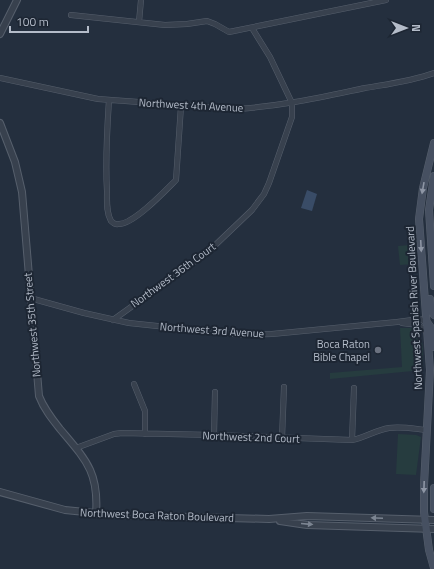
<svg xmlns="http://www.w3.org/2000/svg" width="434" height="569" viewBox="0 0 434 569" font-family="'Titillium Web',sans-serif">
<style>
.green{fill:#263c3f}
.water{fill:#394c67}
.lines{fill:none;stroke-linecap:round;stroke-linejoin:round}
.minor-casing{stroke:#565f6c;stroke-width:6}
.tertiary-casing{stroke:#565f6c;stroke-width:8}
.secondary-casing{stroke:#565f6c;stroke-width:8}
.minor{stroke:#38414e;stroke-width:5}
.tertiary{stroke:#38414e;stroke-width:6}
.secondary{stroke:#465061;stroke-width:7}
.oneway{fill:#8e96a5}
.oneway2{fill:#7c8592}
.worship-dot{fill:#6b7280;stroke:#1d2633;stroke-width:1.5}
.labels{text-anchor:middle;stroke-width:4;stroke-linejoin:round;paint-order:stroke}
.street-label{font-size:11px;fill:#b4bcc9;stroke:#1d2633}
.poi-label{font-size:11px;fill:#b4bcc9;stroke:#1d2633;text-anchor:end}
</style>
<rect width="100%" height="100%" fill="#242f3e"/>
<path class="green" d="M411,245l2,19 -13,1 -2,-19z
M400,328h16l3,2 4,17v23l-93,9v-6l72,-6z
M398,434l18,1 5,2 -5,38 -20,-1z"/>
<path class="water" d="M307,190l10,4 -5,17 -11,-3z"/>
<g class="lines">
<g class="minor-casing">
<path id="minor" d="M71,15l94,10 22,-1 20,-3 8,3 14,8 157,-32
M139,22l2,-22
M0,78l98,21 136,10c45,-2 88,-12 131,-21 23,-4 47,-7 69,-15
M109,100c-2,31 -4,60 -2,91 0,10 -1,21 4,30 2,2 5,4 8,3 15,0 46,-33 57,-44l5,-74
M30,298l54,15 45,10 113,12 30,-1 125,-12 23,-3 6,3
M113,320l96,-69 43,-41 12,-16 5,-11 23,-66v-14l-22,-46 -18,-29
M402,323l16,2 9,7
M134,384l11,27v23
M214,435l1,-43
M282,438l2,-51
M352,440l2,-52
M76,448l38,-14 8,-1 92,2 138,5c12,-2 24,-10 37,-12 12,-2 26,1 38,2"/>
</g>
<g class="tertiary-casing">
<path id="tertiary" d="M0,34l17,-34
M0,123l15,39 7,30 17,204c5,13 13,23 21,33 26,31 39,43 36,85
M0,492l65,18 50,5 154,4 38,-3 127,4
M280,521l27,4 127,4"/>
</g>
<g class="secondary-casing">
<path id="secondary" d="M434,143l-11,45 -4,31 11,151 -6,115v27l5,38 5,18
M434,176l-5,34 5,76
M430,299l1,11 3,5
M427,322l5,7 2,18
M434,488v21"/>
</g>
<use href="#minor" class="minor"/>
<use href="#tertiary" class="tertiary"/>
<use href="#secondary" class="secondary"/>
</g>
<defs><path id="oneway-solid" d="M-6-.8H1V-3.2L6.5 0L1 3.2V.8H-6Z"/></defs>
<g class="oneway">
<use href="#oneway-solid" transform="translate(423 188) rotate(100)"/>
<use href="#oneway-solid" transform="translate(421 246) rotate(87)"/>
<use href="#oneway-solid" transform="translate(424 487) rotate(92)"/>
</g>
<g class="oneway2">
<use href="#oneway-solid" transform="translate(377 518) rotate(-178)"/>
<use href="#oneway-solid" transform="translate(307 524) rotate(5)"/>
</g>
<circle class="worship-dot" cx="378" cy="350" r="4"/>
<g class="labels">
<g class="street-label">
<text transform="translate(191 105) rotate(3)" y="4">Northwest 4th Avenue</text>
<text transform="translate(173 275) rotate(-36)" y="4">Northwest 36th Court</text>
<text transform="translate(414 308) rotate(-93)" y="4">Northwest Spanish River Boulevard</text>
<text transform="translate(32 325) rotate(-95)" y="4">Northwest 35th Street</text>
<text transform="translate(212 330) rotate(4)" y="4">Northwest 3rd Avenue</text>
<text transform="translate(251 437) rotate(2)" y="4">Northwest 2nd Court</text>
<text transform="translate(157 515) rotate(2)" y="4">Northwest Boca Raton Boulevard</text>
</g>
<g class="poi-label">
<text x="370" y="348">Boca Raton<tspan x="370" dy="13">Bible Chapel</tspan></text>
</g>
</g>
<g transform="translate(406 28) rotate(90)" stroke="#1d2633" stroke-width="3" paint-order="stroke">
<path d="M0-3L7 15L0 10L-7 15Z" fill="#b4bcc9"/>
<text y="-6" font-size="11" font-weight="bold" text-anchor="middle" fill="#b4bcc9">N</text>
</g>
<path d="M10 26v6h78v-6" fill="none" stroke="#b4bcc9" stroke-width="2"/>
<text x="16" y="26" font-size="12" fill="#b4bcc9" stroke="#1d2633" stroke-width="3" paint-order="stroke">100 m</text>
</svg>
